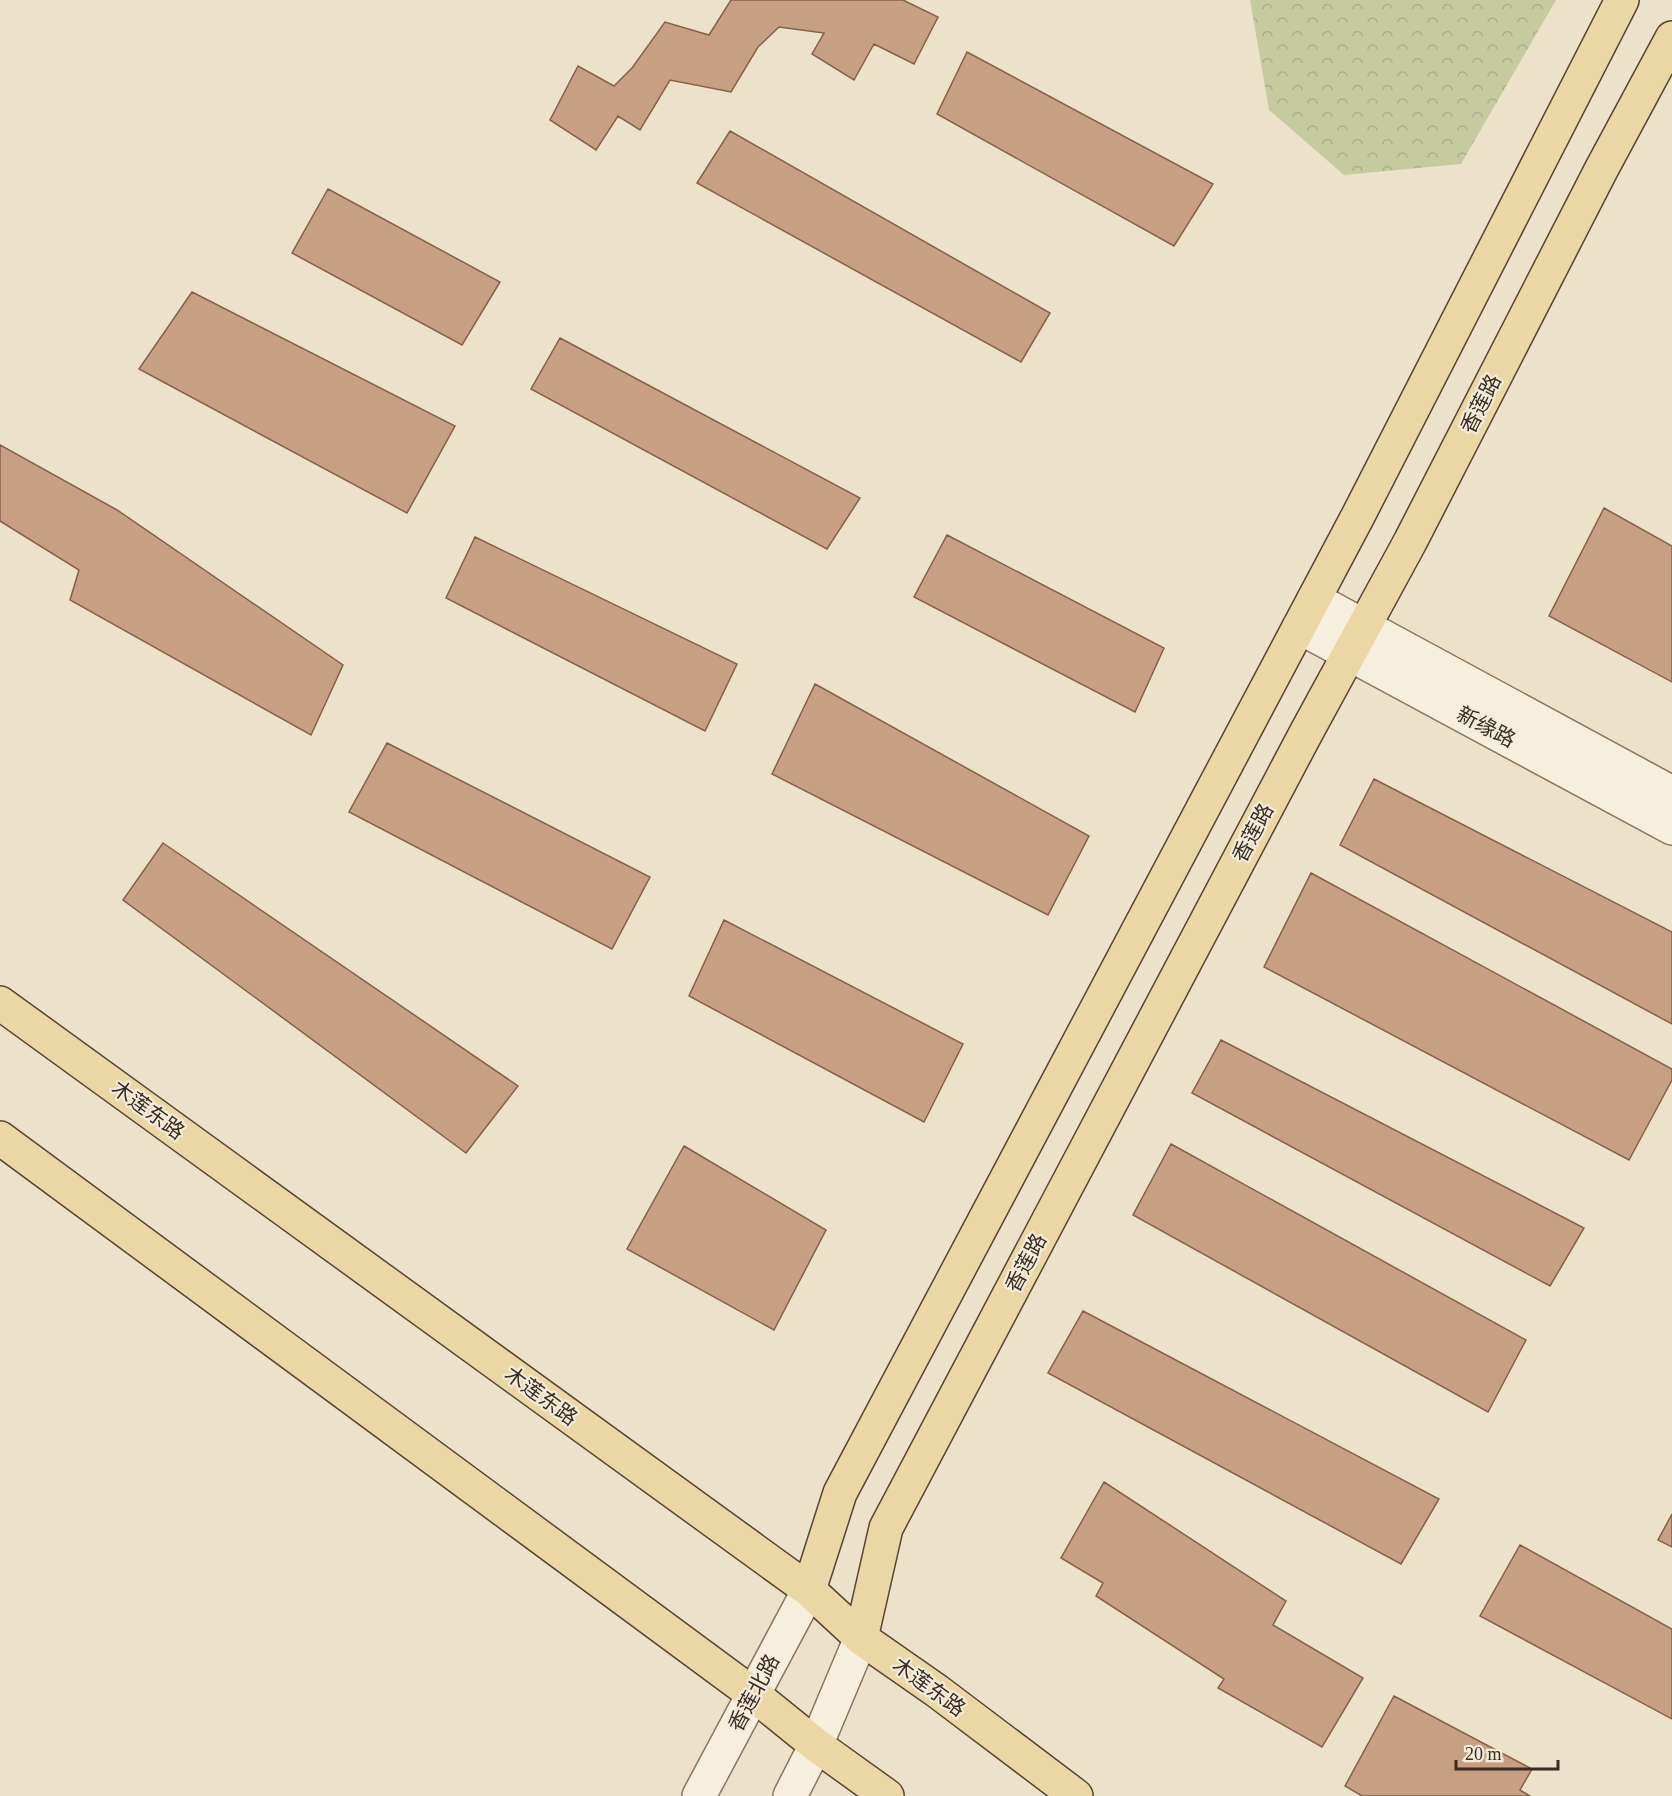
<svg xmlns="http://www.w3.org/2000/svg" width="1672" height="1796" viewBox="0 0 1672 1796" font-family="'Times New Roman','Noto Sans SC',serif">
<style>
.forest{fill:url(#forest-crowns)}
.building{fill:#c7a083;stroke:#856047;stroke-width:1.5}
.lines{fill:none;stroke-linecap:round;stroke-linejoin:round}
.minor-casing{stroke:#887560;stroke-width:36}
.major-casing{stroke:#564433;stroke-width:36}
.minor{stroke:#f7efdd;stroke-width:33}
.major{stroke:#ebd6a6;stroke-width:33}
.labels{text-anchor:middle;stroke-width:4.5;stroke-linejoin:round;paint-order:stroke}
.street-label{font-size:21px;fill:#392d22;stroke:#f4ecda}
</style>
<defs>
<pattern id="forest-crowns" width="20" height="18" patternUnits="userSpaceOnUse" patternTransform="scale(1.5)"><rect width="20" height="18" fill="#c5ca9f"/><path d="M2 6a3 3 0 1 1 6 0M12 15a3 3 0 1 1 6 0" fill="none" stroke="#aaae89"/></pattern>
</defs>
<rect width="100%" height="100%" fill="#ece2ca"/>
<path class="forest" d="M1250,0h306l-95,164 -117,11 -75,-65z"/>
<path class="building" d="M731,0h172l35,17 -24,47 -40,-20 -20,36 -42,-26 12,-21 -45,-6 -21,20 -27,45 -61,-12 -30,50 -22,-14 -22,34 -46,-30 28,-54 36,20 18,-18 33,-46 44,13z
M967,52l246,132 -39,62 -237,-132z
M730,131l320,182 -29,49 -324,-179z
M328,189l172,93 -38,63 -170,-92z
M192,292l263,134 -48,87 -268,-144z
M560,338l300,160 -33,51 -296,-160z
M0,445l117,65 226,155 -32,70 -241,-135 9,-30 -79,-49z
M1604,508l68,38v136l-123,-66z
M947,535l217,113 -29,64 -221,-115z
M475,537l262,127 -32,67 -259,-133z
M815,684l274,152 -41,79 -276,-141z
M387,743l263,134 -38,72 -263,-137z
M1374,779l298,153v92l-332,-179z
M163,843l355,243 -52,67 -343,-253z
M1311,873l361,196v11l-43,80 -365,-193z
M724,920l239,124 -39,78 -235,-126z
M1221,1040l363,188 -34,58 -358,-193z
M1171,1144l355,196 -38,72 -355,-197z
M684,1146l142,84 -52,100 -147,-81z
M1083,1311l356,188 -38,65 -353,-191z
M1104,1482l182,119 -13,24 90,53 -41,69 -104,-59 6,-9 -128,-83 7,-13 -42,-25z
M1672,1514v33l-14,-7z
M1520,1545l152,84v90l-192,-103z
M1394,1696l138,73 -12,21 10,6h-168l-17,-10z"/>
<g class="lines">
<g class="minor-casing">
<path id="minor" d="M1314,599l358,194
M1299,627l373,201
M699,1796l110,-206
M790,1796l26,-51 45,-107"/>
</g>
<g class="major-casing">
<path id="major" d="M0,1003l809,587 52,48 76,53 139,105
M0,1138l753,556 63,51 71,51
M809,1590l31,-97 519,-979 263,-514
M861,1638l25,-110 420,-795 104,-191 191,-372 71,-132"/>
</g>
<use href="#minor" class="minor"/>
<use href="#major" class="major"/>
</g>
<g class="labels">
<g class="street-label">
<text transform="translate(1481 404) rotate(-63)" y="7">香莲路</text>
<text transform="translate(1486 727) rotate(28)" y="7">新缘路</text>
<text transform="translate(1253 833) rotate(-62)" y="7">香莲路</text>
<text transform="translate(148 1110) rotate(36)" y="7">木莲东路</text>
<text transform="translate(1026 1263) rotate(-62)" y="7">香莲路</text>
<text transform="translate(541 1396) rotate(36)" y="7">木莲东路</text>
<text transform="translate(929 1687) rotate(36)" y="7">木莲东路</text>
<text transform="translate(754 1693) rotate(-62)" y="7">香莲北路</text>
</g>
</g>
<path d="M1456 1760v9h102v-9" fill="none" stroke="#392d22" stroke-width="3"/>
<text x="1465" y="1760" font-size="18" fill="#392d22" stroke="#f4ecda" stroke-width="4.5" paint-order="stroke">20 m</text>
</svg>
